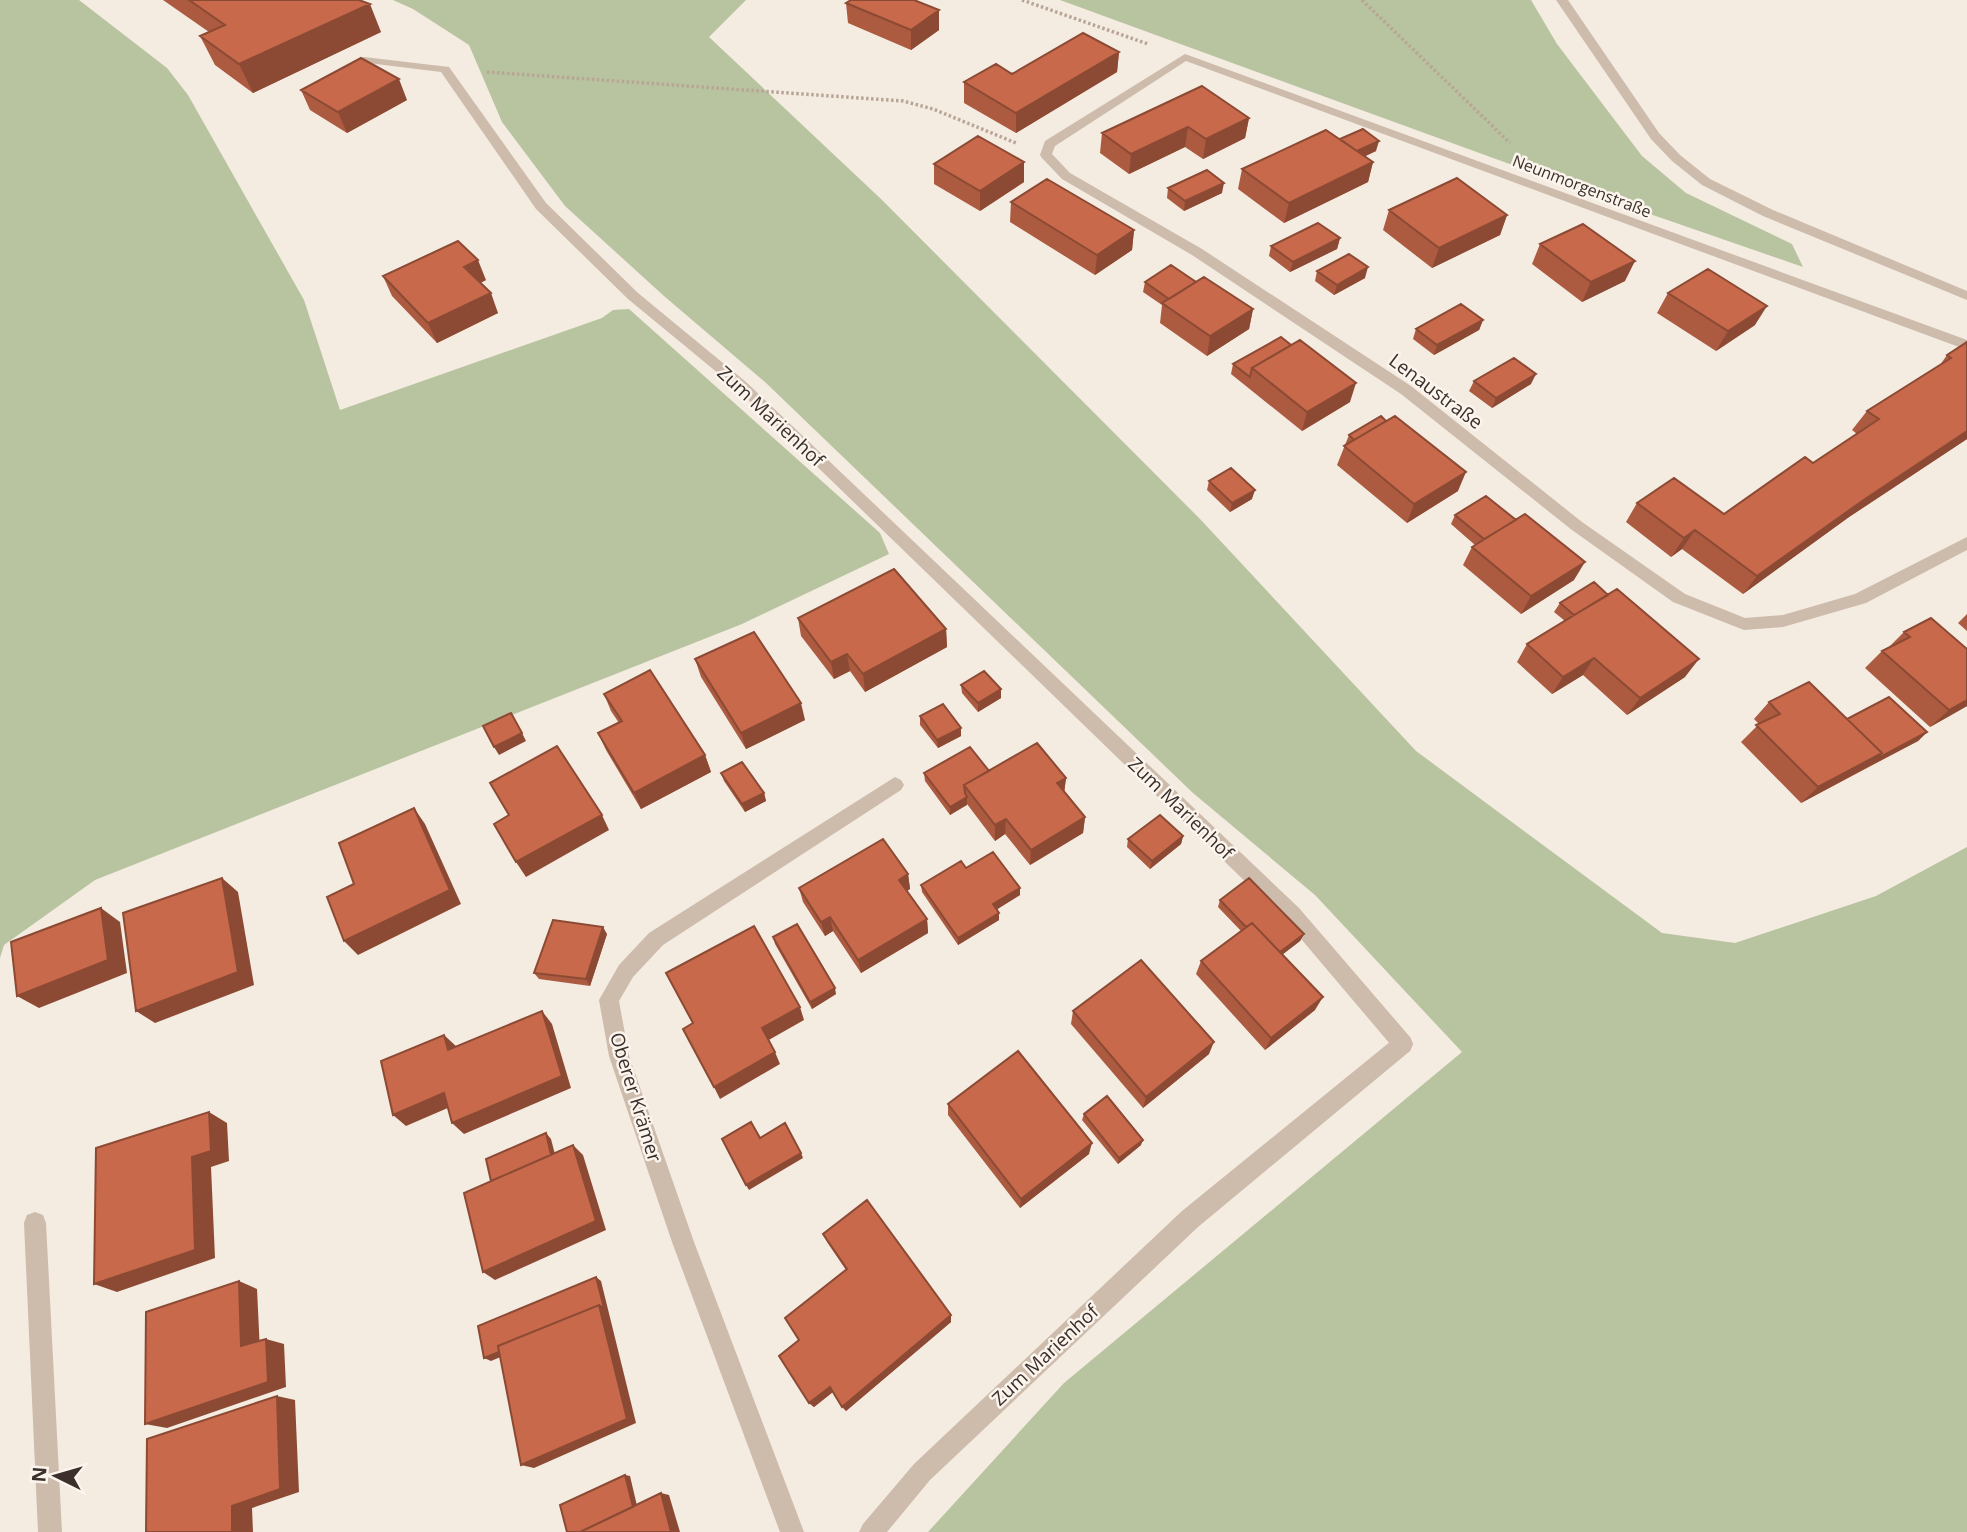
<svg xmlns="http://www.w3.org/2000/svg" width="1967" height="1532" viewBox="0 0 1967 1532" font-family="'Open Sans',sans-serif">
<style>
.green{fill:#b8c4a0}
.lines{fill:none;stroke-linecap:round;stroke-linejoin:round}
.path{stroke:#b9a596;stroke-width:3.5;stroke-dasharray:2.5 2.5;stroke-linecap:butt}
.service{fill:#cdbbac;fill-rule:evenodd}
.minor{fill:#cdbbac;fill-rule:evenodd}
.wall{fill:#ac5a40}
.shaded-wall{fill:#8c4a34}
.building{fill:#c8694b;stroke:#8c4a34;stroke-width:2}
.labels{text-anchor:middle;stroke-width:5;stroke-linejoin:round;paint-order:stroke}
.far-street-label{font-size:16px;fill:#3b302b;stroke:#fbf5ee}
.street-label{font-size:19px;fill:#3b302b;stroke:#fbf5ee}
</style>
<rect width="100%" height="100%" fill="#f4ebe1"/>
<path class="green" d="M0,0h79l88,68 21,27 116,205 36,110 262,-92 11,-8 16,-1 251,224 9,21 -147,70 -647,256 -91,65 -4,13z
M393,0h353l-37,37 172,162 319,320 216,232 246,182 73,10 141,-47 91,-49v685h-1039l136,-149 398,-331 -147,-157 -122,-102 -428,-411 -101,-86 -99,-90 -63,-84 -33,-77 -56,-36z
M1060,0h471l26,44 85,112 44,37 106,51 11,23 -228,-79z"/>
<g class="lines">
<path class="path" d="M1022,0l126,44
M1362,0l148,143
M487,72l416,29 30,8 83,34"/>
<path class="service" d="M1556,0h12l91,133 21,22 30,24 63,31 194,81v9l-204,-84 -61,-31 -30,-24 -21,-22z
M364,57l85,10 97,136 92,90 108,89 553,526 111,129 3,7 -3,7 -7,3 -7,-3 -111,-131 -549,-532 -108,-89 -92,-90 -95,-137 -81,-10 -2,-2z"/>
<path class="minor" d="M1185,54l782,286v10l-781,-289 -131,85 -3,8 18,19 132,76 209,137 171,136 103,72 60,24 38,-3 72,-21 112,-57v13l-101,53 -83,24 -39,3 -71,-28 -101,-72 -171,-136 -209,-139 -130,-76 -20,-21 -2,-3 5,-14z
M895,777l6,3 3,5 -3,5 -238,155 -30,32 -14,24 10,55 65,186 110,290h-24l-108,-290 -63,-186 -10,-56 20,-35 30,-32z
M1403,1034l7,3 3,7 -3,7 -212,176 -268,253 -43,52h-28l4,-8 51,-60 268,-253 214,-174z
M35,1212l8,3 3,8 16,309h-24l-14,-309 3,-8z"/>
</g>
<path class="wall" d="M163,0h196l22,32 -128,61 -38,-28 -15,-29 9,-4z
M846,3l93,27 -28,20 -63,-27z
M1119,52l-2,20 -101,61 -52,-30v-21z
M301,90l106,10 -60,33 -37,-23z
M1249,118l-4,20 -42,21 -18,-12 -56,27 -29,-21 2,-20z
M1340,139l36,12 -11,5 8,6 -5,20 -84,41 -46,-34 4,-20z
M934,164l90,18 -44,29 -46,-27z
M1168,188l54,5 -38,18 -17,-13z
M1011,202l123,28 -2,20 -37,25 -85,-53z
M1389,210l118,5 -7,20 -68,33 -49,-38z
M1340,238l-3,11 -47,23 -21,-16 2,-10z
M1540,244l85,37 -43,21 -50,-38z
M1317,271l48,7 -31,17 -19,-14z
M383,276l103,4 -6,3 18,30 -61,30 -45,-47z
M1145,282h51l57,27 -4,20 -42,27 -47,-33 2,-18 -19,-13z
M1668,293l87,32 -39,26 -59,-38z
M1483,320l-4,10 -45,25 -21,-16 3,-10z
M1967,342v97l-118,78 -106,77 -61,-45 -11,8 -45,-35 11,-19 87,11 89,-51 44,-29 -5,-4 15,-19 73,-46 7,-10z
M1291,345l59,57 -48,29 -71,-57 2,-10z
M1474,381l57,3 -39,24 -23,-17z
M1349,435l109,56 -51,32 -70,-58z
M1209,481l43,18 -22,13 -23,-22z
M1455,515l119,65 -53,34 -58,-49 9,-18 3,-2 -24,-21z
M1560,603l125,74 -58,38 -44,-40 -31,19 -35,-32 10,-18 38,-23 -11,-9z
M1967,614v17l-9,-8z
M798,618l148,11 1,18 -82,45 -15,-21 -16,8 -33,-43z
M1904,632l63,17v57l-37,21 -65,-59 17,-17 6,-3z
M695,659l110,61 -59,29 -45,-72z
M961,685l40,4v9l-23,14 -16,-19z
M604,694l101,61 6,17 -70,37 -35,-59 -8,-17 21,-10 -8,-12z
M1769,702l78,17 80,13 -9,9 -117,62 -60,-61 18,-18 -5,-5z
M920,716l41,20 -23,12 -18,-23z
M989,771l77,7 -2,14 21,25 -2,16 -53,32 -25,-31 -10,7 -28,-37 -17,11 -25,-34 -1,-8z
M721,773l43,20 2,8 -21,11 -21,-31z
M1183,836l-2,8 -31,25 -23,-22 1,-8z
M966,868l54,20v7l-24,14 3,11 -41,25 -36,-53 -1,-7z
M908,874l2,15 -3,2 20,28 1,14 -67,40 -28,-42 -8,5 -22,-34 -4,-14z
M1220,900l84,34 -4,7 -18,14 33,55 -50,40 -69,-76 5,-13 40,-30 -23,-24z
M607,934l-17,52 -51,-7 -5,-6z
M773,937l63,57 -24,15 -37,-65z
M1073,1011l136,43 -66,54 -72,-84z
M948,1104l141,50 -69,54 -72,-93z
M1084,1114l57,31 -23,19 -36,-44z
M823,1234l128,81v7l-105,89 -13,-19 -19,15 -5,-4 -10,-63 47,-70 -19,-28z"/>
<path class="shaded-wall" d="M370,4l11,28 -128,61 -14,-29z
M939,10v20l-28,20v-20z
M1119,52l-2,20 -101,61v-20z
M399,79l8,21 -60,33 -9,-21z
M1249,118l-4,20 -42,21 3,-20z
M1188,127l-3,20 -56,27 2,-20z
M1379,141l-3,10 -27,13 3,-10z
M1024,162v20l-44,29v-20z
M1373,162l-5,20 -84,41 5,-20z
M1224,183l-2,10 -38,18 1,-10z
M1507,215l-7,20 -68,33 7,-20z
M1134,230l-2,20 -37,25 2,-20z
M1340,238l-3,11 -47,23 3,-10z
M478,260l8,20 -14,7 -8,-20z
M1635,261l-10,20 -43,21 9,-20z
M1368,267l-3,11 -31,17 3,-10z
M491,293l7,20 -61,30 -9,-20z
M1767,306l-12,19 -39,26 12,-20z
M1253,309l-4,20 -42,27 3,-20z
M1483,320l-4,10 -45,25 3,-10z
M1536,374l-5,10 -39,24 4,-10z
M1356,383l-6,19 -48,29 5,-19z
M1967,431v8l-118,78 -106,77 14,-18 108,-77z
M1466,472l-8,19 -51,32 7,-19z
M1255,490l-3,9 -22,13 2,-9z
M1695,530l-13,19 -11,8 13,-19z
M1585,562l-11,18 -53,34 10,-18z
M946,629l1,18 -82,45 -2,-18z
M847,654l3,17 -16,8 -3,-17z
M1594,658l-11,17 -31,19 11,-17z
M1699,659l-14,18 -58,38 13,-17z
M1001,689v9l-23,14v-9z
M1967,700v6l-37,21 19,-17z
M801,703l4,17 -59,29 -5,-16z
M961,728v8l-23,12 -1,-8z
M1927,732l-9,9 -54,28 9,-8z
M522,733l4,8 -27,14 -5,-8z
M1882,753l-18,16 -63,34 17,-16z
M705,755l6,17 -70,37 -7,-16z
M1066,778l-2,16 -7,-11z
M764,793l2,8 -21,11 -3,-8z
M967,797v8l-17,10v-8z
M414,808l11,16 36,80 -103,51 -14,-14z
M602,815l7,15 -83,47 -10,-15z
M1085,817l-2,16 -53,32 1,-15z
M1006,819l-1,15 -10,7v-16z
M1183,836l-2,8 -31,25 2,-8z
M908,874l2,15 -9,5 -2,-14z
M222,878l16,14 16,93 -99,38 -19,-12z
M1020,888v7l-27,17v-8z
M101,908l19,14 7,51 -88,35 -22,-12z
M999,913v7l-41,25v-7z
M830,917l3,14 -8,5 -4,-14z
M927,919l1,14 -67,40 -3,-13z
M603,927l4,7 -17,52 -4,-7z
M1304,934l-4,7 -29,22 3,-7z
M835,988l1,6 -24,15 -2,-7z
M1323,997l-8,13 -50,40 6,-12z
M800,1007l4,13 -37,21 -5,-13z
M542,1011l10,13 19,64 -107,46 -12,-11z
M444,1035l13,12 -9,3z
M1214,1042l-5,12 -66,54 3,-11z
M775,1052l5,12 -60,35 -6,-12z
M444,1093l13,11 -51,22 -13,-11z
M209,1112l18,11 2,38 -18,6 4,91 -98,34 -23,-8 98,-127z
M546,1133l5,6 7,27 -59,26z
M1143,1140l-2,5 -23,19 1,-6z
M1092,1143l-3,11 -69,54 1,-9z
M573,1145l10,10 23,75 -111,50 -12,-8z
M801,1153l2,5 -54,32 -3,-5z
M596,1277l5,4 35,142 -102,45 -13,-3 80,-151 -110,47 -7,-3z
M239,1281l18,8 3,63 -19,-6z
M951,1315v7l-105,89 -4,-4z
M266,1339l18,5 2,43 -119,41 -22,-4z
M830,1387l4,4 -20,16 -5,-4z
M277,1396l18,4 4,92 -47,16 1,24h-21v-26z
M625,1475l5,1 8,34 -5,-1z
M661,1493l8,2 11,37h-9z"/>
<path class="building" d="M189,0h170l11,4 -131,60 -39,-28 25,-11z
M851,0h63l25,10 -28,20 -65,-27z
M1083,33l36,19 -103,61 -52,-31 32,-18 16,10z
M361,58l38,21 -61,33 -37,-22z
M1202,86l47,32 -43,21 -18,-12 -57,27 -29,-21z
M1363,129l16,12 -22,10 -17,-12z
M1326,130l47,32 -84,41 -47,-34z
M978,136l46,26 -44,29 -46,-27z
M1207,170l17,13 -39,18 -17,-13z
M1457,178l50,37 -68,33 -50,-38z
M1047,179l87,51 -37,25 -86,-53z
M1318,223l22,15 -47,24 -22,-16z
M1583,224l52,37 -44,21 -51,-38z
M458,241l20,19 -14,7 27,26 -63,30 -45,-47z
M1349,254l19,13 -31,18 -20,-14z
M1171,265l25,17 -27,17 -24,-17z
M1708,269l59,37 -39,25 -60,-38z
M1204,277l49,32 -43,27 -48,-33z
M1461,304l22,16 -46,25 -21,-16z
M1281,337l10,8 -39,23 -2,9 -17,-13z
M1300,340l56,43 -49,29 -55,-44z
M1967,342v89l-102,68 -108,77 -62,-46 -11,8 -47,-35 37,-25 50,36 81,-57 8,6 66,-44 -12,-8 84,-53 -4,-3z
M1514,358l22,16 -40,24 -22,-17z
M1381,416l5,5 -32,19 -5,-5z
M1395,416l71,56 -52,32 -70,-58z
M1231,468l24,22 -23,13 -23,-22z
M1486,496l30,24 -32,19 -29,-24z
M1525,514l60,48 -54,34 -59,-49z
M894,569l52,60 -83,45 -16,-20 -16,8 -33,-44z
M1594,582l14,13 -34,20 -14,-12z
M1617,589l82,70 -59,39 -46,-40 -31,19 -36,-33z
M1931,618l36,31v51l-18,10 -67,-59 28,-14 -6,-5z
M754,632l47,71 -60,30 -46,-74z
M650,670l55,85 -71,38 -36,-60 24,-12 -18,-27z
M984,671l17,18 -23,14 -17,-18z
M1809,682l73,71 -64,34 -62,-62 24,-11 -11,-12z
M1889,697l38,35 -54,29 9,-8 -35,-34z
M943,704l18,24 -24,12 -17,-24z
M511,713l11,20 -28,14 -11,-21z
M1037,743l29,35 -9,5 28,34 -54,33 -25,-31 -11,6 -31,-40z
M557,746l45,69 -86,47 -22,-38 15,-9 -19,-32z
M970,747l19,24 -25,14 1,8 2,4 -17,10 -26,-34z
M742,762l22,31 -22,11 -21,-31z
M414,808l36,82 -106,51 -17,-44 27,-13 -15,-41z
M1160,815l23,21 -31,25 -24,-22z
M883,839l25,35 -9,6 28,39 -69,41 -28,-43 -9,5 -22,-34z
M993,852l27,36 -27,16 6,9 -41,25 -37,-53 40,-24 5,7z
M222,878l16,94 -102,39 -13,-98z
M1249,878l55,56 -24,18 -28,-29 -6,4 -26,-27z
M101,908l7,52 -91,36 -6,-54z
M553,920l50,7 -17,52 -52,-6z
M1252,923l71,74 -52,41 -70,-77z
M797,924l38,64 -25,14 -37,-65z
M754,926l46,81 -38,21 13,24 -61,35 -31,-58 10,-6 -27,-50z
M1141,960l73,82 -68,55 -73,-86z
M542,1011l20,65 -110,47 -8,-30 -51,22 -12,-54 63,-26 4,15z
M1018,1051l74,92 -71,56 -73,-95z
M1107,1096l36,44 -24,18 -35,-44z
M209,1112l2,39 -19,6 3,93 -101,34 2,-136z
M751,1122l9,16 25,-15 16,30 -55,32 -24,-46z
M546,1133l5,22 -60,26 -5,-22z
M573,1145l23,76 -113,51 -19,-79z
M867,1200l84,115 -109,92 -12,-20 -21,16 -30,-47 20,-16 -14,-22 62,-49 -24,-35z
M596,1277l8,31 -5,-3 -101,41 1,6 -15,6 -6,-32z
M239,1281l2,65 25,-7 2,43 -123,42 1,-112z
M599,1305l28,114 -106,46 -23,-119z
M277,1396l3,93 -48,17v26h-86l1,-93z
M625,1475l8,32 -53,25h-13l-7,-27z
M661,1493l10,39h-91z"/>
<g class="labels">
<g class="far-street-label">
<text transform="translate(1582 186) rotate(21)" y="6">Neunmorgenstraße</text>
</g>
<g class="street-label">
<text transform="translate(1436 391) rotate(37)" y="7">Lenaustraße</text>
<text transform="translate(771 416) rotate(43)" y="7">Zum Marienhof</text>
<text transform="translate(1181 808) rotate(44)" y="7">Zum Marienhof</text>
<text transform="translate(636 1097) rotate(73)" y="7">Oberer Krämer</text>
<text transform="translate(1045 1355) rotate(-43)" y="7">Zum Marienhof</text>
</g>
</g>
<g transform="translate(56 1476) rotate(275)" stroke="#fbf5ee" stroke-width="5" paint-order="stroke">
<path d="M0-5L12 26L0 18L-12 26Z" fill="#3b302b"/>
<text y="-10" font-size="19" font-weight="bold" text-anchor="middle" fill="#3b302b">N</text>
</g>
</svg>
